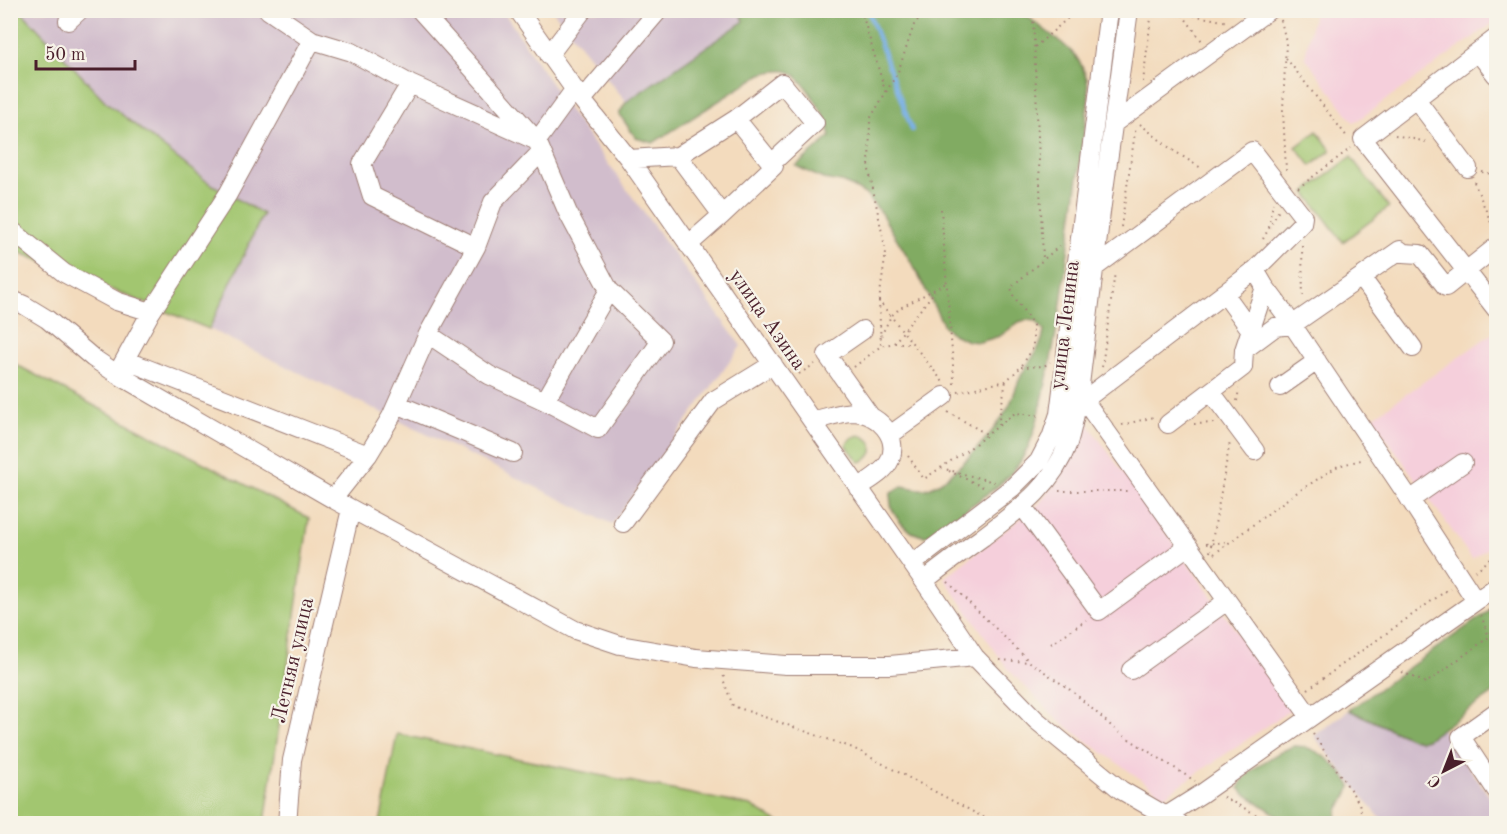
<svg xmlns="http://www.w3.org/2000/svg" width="1507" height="834" viewBox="0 0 1507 834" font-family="'Old Standard TT',serif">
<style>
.built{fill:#f5cfdb}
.industrial{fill:#d1bdcc}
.green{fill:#a2c670;stroke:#76724e;stroke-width:1.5}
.forest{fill:#81ab62;stroke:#666546;stroke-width:1.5}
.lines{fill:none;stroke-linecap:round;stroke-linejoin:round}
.stream{stroke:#75ade4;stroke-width:4}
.minor-casing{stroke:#9e7d74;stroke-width:20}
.path{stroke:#9e7d74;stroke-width:2;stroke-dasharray:1.5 4.5;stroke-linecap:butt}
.minor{stroke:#fff;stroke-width:18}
.labels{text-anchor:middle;stroke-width:4.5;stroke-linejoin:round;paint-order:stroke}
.street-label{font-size:21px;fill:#4a1f2b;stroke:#f7f3e8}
</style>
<rect width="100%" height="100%" fill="#f7f3e8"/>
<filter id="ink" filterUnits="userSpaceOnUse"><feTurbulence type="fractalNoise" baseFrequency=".0167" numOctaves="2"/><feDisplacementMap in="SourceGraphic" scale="12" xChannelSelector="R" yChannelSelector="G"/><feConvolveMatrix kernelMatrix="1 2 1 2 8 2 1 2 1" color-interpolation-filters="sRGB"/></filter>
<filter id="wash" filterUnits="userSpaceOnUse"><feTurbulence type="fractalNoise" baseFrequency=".008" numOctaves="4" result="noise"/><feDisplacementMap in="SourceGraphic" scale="24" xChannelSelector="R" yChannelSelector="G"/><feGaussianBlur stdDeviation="1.35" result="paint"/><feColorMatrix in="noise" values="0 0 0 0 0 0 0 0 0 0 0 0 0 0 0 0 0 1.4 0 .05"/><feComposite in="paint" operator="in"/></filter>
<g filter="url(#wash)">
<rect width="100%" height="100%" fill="#f3dbbd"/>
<path class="built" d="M1314,11h182v10l-142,102 -49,-66z
M1493,333l3,4v205l-24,17 -100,-141z
M1084,418l208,291 -128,87 -104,-74 -52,-53 -64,-91 93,-72 21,-25 15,-29z"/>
<path class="industrial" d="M21,11h482l66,99 172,236 -129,178 -403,-195 54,-115 -57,-33 -100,-79z
M553,11h186l5,10 -118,81z
M1349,710l63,29 8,2 7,-2 15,-10 54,77v17h-112l-70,-87z"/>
<path class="green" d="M10,11h11l85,91 100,79 57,33 -54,115 -198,-80z
M1317,131l14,19 -20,16 -15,-19z
M1351,157l38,50 -46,35 -38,-50z
M11,362l298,156 -44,305h-254z
M859,435c18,4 18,23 0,27l-13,-17 5,-7z
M397,734l354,72 29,17h-400z"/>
<path class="forest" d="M739,11h281l42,32 13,12 7,11 5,13 2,17 -29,215c-4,24 -9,48 -14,72 -6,27 -11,55 -26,79 -12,18 -31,31 -48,43 -15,11 -29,23 -46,31 -20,-1 -39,-24 -35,-43l11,-7c7,1 15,4 23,3 25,-5 72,-61 84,-83 5,-10 7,-20 12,-30 8,-15 21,-28 23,-45l-8,-10 -10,-1 -7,2 -19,14 -20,6 -12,-1 -15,-7 -9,-8 -31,-61 -34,-55 -14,-16 -12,-7 -12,-5 -18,-3 -27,-13 34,-29c-1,-5 -2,-10 -3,-14 -5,-13 -25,-46 -37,-51 -8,-3 -21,0 -29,2l-108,69 -17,-5 -17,-24 7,-12 118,-81z
M1496,606v85l-69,48 -7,2 -8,-2 -63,-29z
M1294,746c24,-1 45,21 57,40 -4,14 -18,23 -14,37h-48l-44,-29 -6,-6c3,-16 40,-36 55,-42z"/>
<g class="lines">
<path class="stream" d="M868,10l44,120"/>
</g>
</g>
<g filter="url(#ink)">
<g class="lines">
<g class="minor-casing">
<path id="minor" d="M268,10l44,30
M518,10l64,90 47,59 295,422 51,76 61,63 85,70 59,34
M68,21l12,-11
M1496,38l-133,101 133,170
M1478,52l18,23
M549,55l34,-45
M410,84l-48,80 10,32 104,51
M1416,99l52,69
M582,100l77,-90
M736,119l46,-36 33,40 -43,40
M1113,124l156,-114
M678,156l58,-37 38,47 -52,49
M629,159l49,-3 44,59 -34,30
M10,229l54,44 52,28 35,11
M1094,268l158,-117 51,66 -1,6 -47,47
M1361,277l52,71
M1224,293l31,43
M10,299l14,6 23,14 46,39 24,16 216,125 242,131 45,15 76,13 90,7h104l85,-8
M863,330l-36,25 44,62
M428,334l48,-87 17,-45 48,-50
M1244,350l21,-63
M125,360l243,95
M117,374l34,-62 77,-118 84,-154 40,12 58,32 127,57 37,-51
M1280,387l37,-26
M1211,392l44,59
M1079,393l231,324
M1084,400l171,-130 10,17 18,24 124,184 69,106
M545,401l64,-111
M397,404l116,49
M812,421c13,-3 28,-9 42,-9 23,1 46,24 36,48 -5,12 -21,20 -32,28
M1168,424l75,-57 1,-17 31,-23 17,-2 108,-75 3,3 17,1 26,33 50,-40
M890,435l54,-39
M333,499l35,-44 23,-38 37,-83 61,41 56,26 53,28 63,-88 -52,-51 -41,-77 -31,-72 -117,-131
M1410,500l53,-37
M1023,507l76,104 89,-65
M623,523l90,-122 60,-37
M912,564l101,-77 26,-26 12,-23 8,-24 3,-24 10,-89 37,-291
M924,581c19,-15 39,-30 59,-44 35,-27 69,-50 85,-94 5,-16 8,-33 11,-50l22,-181 28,-202
M1131,670l96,-69
M1496,712l-35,25 35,53
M1166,816l35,-22 295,-207
M287,824l5,-64 59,-251"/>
</g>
<path class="path" d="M861,10l25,84
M925,10l-11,15 -16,47 -28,47 -1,51 17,82 -7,49 64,81
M1031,10l2,5 10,244
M1179,10l23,31
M1182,13l46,9
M1281,20l5,22 -3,68 3,60
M1035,47l42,-37
M1286,58l62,80
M1143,82l9,-72
M1140,124l31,25 30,19
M1395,135l32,7
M1482,172l14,3
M1474,182l18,43 1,8
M1298,188l53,-40
M941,209l13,169v7
M1492,225l4,-7
M1121,227l15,-101
M1269,227l4,-24
M1263,239l16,-29
M1302,246l1,54
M879,301l2,45
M881,336l10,-20 9,-8 46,-25
M894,343l41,-52
M854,367l27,-21 13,-3h18
M1021,367l23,-1 6,-4
M1102,367l13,-95
M799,374l16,-10
M958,392l48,-11 15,-14 12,-19v-23l-20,-30 -2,-8 52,-44
M1237,401l2,-12
M948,412l40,23
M1194,424l21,-1
M998,425l8,-44
M1122,425l32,-8
M908,456l16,23 46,-31 45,-35 27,3
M941,468l53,14
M949,471l36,17
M1059,491h72
M1206,544l21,-2
M1210,552l20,-110
M1214,554l76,-57 48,-31 27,-7
M1475,571l21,-16
M948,582l82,80 42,29 46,41 77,49
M1488,610l8,6
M1481,615l8,22
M1051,644l35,-24
M1000,660l30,2
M1402,672l24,11 70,-51
M724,676l-1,3 10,27 120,42 143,76
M1308,689l142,-101
M1313,734l46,69 5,21
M1223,797l51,27"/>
<use href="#minor" class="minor"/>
</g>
</g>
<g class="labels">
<g class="street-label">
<text transform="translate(768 319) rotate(55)" y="7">улица Азина</text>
<text transform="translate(1064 325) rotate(-83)" y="7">улица Ленина</text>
<text transform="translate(292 660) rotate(-77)" y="7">Летняя улица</text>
</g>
</g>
<rect width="1507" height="834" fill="none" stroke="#f7f3e8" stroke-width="36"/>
<g transform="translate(1444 771) rotate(222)" stroke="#f7f3e8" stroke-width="4.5" paint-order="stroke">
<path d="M0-4.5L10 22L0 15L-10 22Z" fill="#4a1f2b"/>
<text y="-9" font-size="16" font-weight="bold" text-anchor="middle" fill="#4a1f2b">С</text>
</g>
<path d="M36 60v9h99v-9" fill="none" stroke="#4a1f2b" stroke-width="3"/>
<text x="45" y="60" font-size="18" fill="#4a1f2b" stroke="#f7f3e8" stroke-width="4.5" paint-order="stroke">50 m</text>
</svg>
